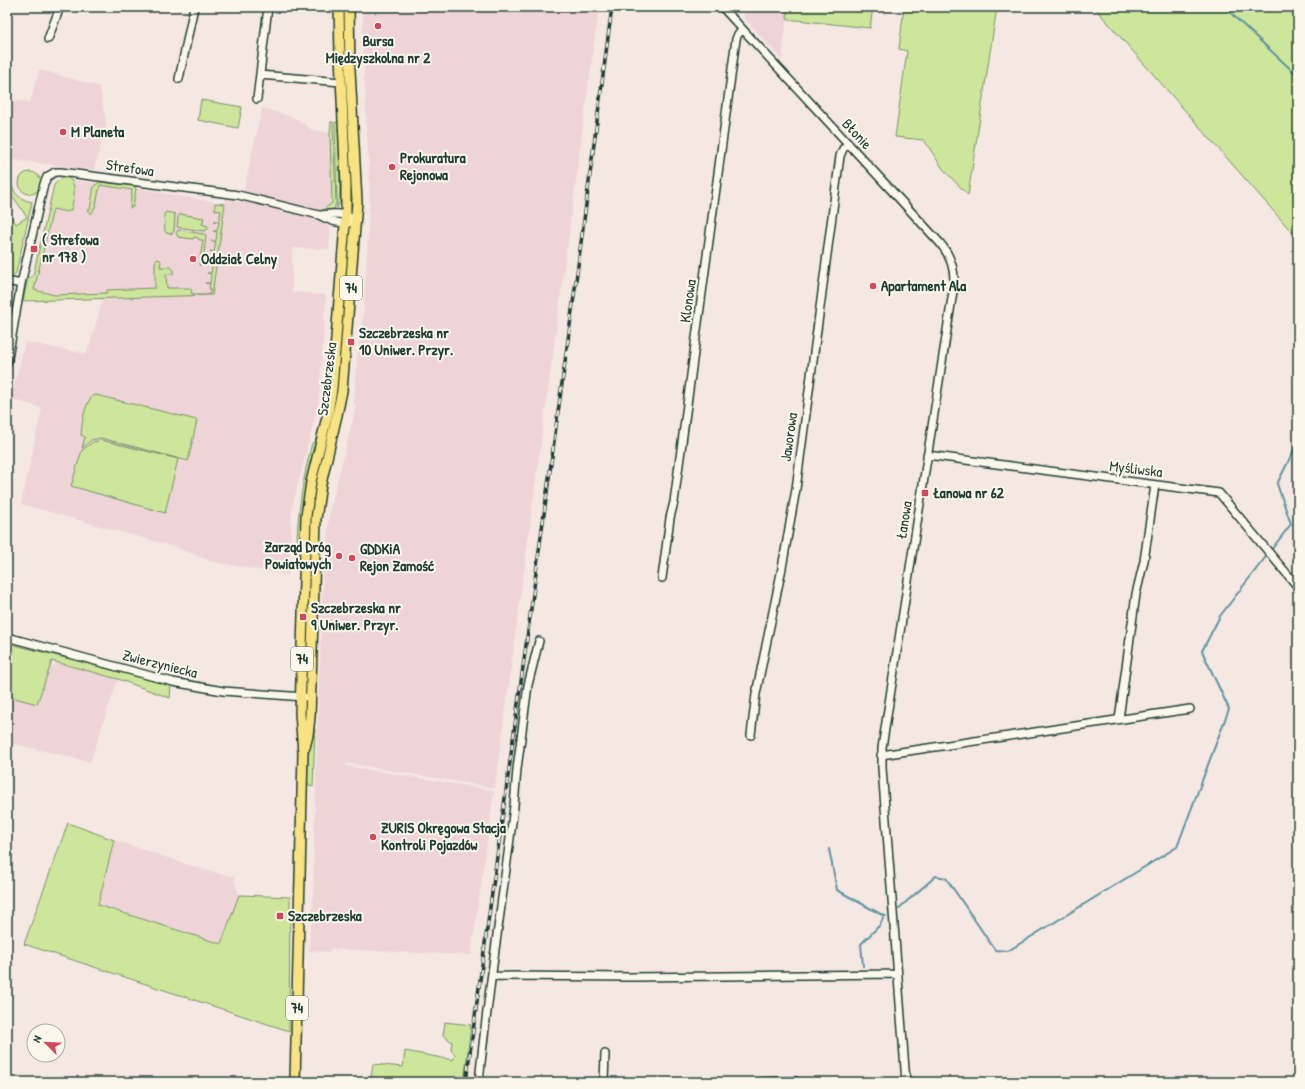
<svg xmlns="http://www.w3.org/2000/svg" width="1305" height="1089" viewBox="0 0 1305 1089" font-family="'Patrick Hand',sans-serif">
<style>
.built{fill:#eed4d7}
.green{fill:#cee69b;stroke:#769268}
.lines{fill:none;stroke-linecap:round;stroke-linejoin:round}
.stream{stroke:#5f94a2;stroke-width:2}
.minor-casing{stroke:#1f3d34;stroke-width:10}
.major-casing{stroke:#1f3d34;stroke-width:12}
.minor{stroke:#fbf7ec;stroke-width:7}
.major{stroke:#f8e281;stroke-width:9}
.rail-casing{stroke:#1f3d34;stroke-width:3.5}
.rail{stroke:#fbf7ec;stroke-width:2;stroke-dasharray:6;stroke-linecap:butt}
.poi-dot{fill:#d1495b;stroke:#fbf7ec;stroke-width:1.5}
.labels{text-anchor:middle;stroke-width:4;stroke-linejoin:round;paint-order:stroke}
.shield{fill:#fbf7ec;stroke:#61756b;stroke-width:1}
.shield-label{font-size:14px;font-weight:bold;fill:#1f3d34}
.poi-label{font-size:15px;font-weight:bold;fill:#1f3d34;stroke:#fbf7ec;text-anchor:start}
.street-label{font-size:15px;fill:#1f3d34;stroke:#fbf7ec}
</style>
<rect width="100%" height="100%" fill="#f5e7e2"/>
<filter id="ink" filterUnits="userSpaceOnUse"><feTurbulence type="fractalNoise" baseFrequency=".025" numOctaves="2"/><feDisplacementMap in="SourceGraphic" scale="8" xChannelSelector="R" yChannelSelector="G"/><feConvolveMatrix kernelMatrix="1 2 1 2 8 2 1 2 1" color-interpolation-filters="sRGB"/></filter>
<g filter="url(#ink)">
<path class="built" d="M363,7h236l-104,781 -149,-25v3l145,24 3,2 -23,163 -141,-6 -1,3 -20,-1 1,-23 2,-5 4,-154 7,-197h3l3,-58 27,-107 -2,-4 2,-36 3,-26h2l5,-66 4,-83 -7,-139z
M745,7h43l-6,53 -38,-42z
M39,70l6,1 55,16 6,38 -12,45 -80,-10 -7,23v-83l23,2z
M262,108l33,10 17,12 18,3 1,16 1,52 -3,48 -37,-1v44l34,3 -7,106 -27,107 -3,67 -76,-13 -38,-15 -154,-43 21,-96 -31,-9 14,-57 62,12 16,-55 -75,2 12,-46 21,-76 81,10 83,15 1,-5 15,4z
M56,662l62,17 -28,83 -83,-20v-46l30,8 13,-39 5,1z
M114,840l87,29 33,8 5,18 -17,49 -124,-39z"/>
<path class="green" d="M788,7h85l-3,21 -83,-9z
M904,7h93l-29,188 -25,-26 -19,-29 -29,-3 12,-86 -8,-2z
M1094,7h204v232z
M201,100l41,7 -4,21 -40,-8z
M331,122h2l3,82 -3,7 -10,-1 9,-7 -2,-70z
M335,122l4,1 1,78 -3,7z
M19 183a11 11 0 1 1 22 0a11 11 0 1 1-22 0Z
M61,178h8c9,8 4,22 2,32l-4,2 -14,-3 -19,81 21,5 52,-2v-3l48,-2v-25l1,-3 3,-1 2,2 -1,6h10l3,2v5h-7l1,14h24l1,6h18l1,-5h-2l1,-5 -5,-1h5l1,-9 -4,-1h4l2,-10 -5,-1h5l1,-9 -4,-2 4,1 2,-10 -5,-1h5l1,-9 -4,-1h4l2,-9 -5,-1h5l2,-10 -6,-1v-7l10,1 -13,91 -189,6 5,-23 5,-2 21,-91z
M8,180l3,2c3,13 9,17 21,20l-16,71 -2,2 -5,-1v2l-2,-1v-64l9,13 11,-7 -13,-19 -7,4z
M100,182l35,4 1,3 -3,18 -3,1 2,-18 -32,-5 -4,20 -4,8h-3l-1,-3h2l4,-24z
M166,212l9,2 -1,17 -2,3 -6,-1 -1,-2 -1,-17z
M180,214l24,4 -2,6 6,2v3l-4,2 -27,-4 1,-10z
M178,230l26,4 2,1 -3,28 -2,2h-2l4,-25h-4l-1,-2 -4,-1 -1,2 -15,-2 -2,-4z
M96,395l101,25 -9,41 -87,-23 -10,2 -9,8 3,-11 -4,-2c1,-12 3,-29 11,-39z
M101,440l77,19 -13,54 -94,-27 11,-36 11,-8z
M314,442l3,1 -16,95 -4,2c1,-33 7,-65 15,-97z
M7,643l164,42 -1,13 -52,-19 -66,-18 -15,43 -30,-8z
M315,729l-2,58 -4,-2 -2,-4 1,-23 4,-26z
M68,823l46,17 -16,65 123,39 18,-49 51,2 -1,134 -265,-87z
M445,1022l26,3 -7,57h-54l-39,-5 2,-13 30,3 2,-16 48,9 2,-5 -4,-5 1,-8 -9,-7z"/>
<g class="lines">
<path class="stream" d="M1224,7l74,69
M1271,550l20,-26 -14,-40 21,-42
M829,849l8,41 47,26
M898,909l38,-33 10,2 49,72 13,1 169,-104 52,-138 -27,-58 18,-35 48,-62
M863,966l-2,-22 19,-19 4,-9h2"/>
<g class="minor-casing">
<path id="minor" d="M722,7l218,236c11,13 15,26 14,42l-72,463v20l24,314
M48,39l12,-32
M260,75l81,7
M179,79l15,-72
M257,99l11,-92
M320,215c9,-1 21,-3 29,2
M7,281l14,3
M7,364l14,-80 23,-100 3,-7 3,-2 5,-3h6l177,23 81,20c14,7 22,10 37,6
M927,455l292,38 79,94
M662,578l8,-60 4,-16 62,-463 2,-5 5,-4
M7,637l166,45 50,9 81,6
M1119,719l17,-125 8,-33 11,-76
M751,735l5,-41 26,-126 14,-79 44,-333 3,-7 5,-6
M881,755l309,-46
M493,976l139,1 266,-3
M479,1082c9,-92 24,-183 35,-276l3,-37 11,-84 11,-44
M604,1082l1,-28
M761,1082l34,-1"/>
</g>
<g class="major-casing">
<path id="major" d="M305,747l3,-12 2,-18 6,-198 5,-35 16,-69 5,-24 15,-189 -7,-132 -1,-63
M295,1082l8,-329 -3,-40 6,-197 5,-34 17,-69 4,-24 14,-177v-27l-6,-129 -1,-49"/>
</g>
<use href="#minor" class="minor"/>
<use href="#major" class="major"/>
<g class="rail-casing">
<path id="rail" d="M466,1082l108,-786 38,-289"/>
</g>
<use href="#rail" class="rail"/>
</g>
</g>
<g class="poi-dot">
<circle cx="378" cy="26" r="4"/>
<circle cx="63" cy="132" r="4"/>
<circle cx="392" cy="167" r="4"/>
<rect x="30" y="245" width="8" height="8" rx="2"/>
<circle cx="193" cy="259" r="4"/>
<circle cx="873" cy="286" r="4"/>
<rect x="347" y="338" width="8" height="8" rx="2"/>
<rect x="921" y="489" width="8" height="8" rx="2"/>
<circle cx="339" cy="556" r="4"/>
<circle cx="352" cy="558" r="4"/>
<rect x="299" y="613" width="8" height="8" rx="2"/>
<circle cx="373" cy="837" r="4"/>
<rect x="276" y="912" width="8" height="8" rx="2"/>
</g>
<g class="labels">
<g class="shield">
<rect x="340" y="276" width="22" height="24" rx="3"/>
<rect x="291" y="647" width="22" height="24" rx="3"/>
<rect x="286" y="996" width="22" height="24" rx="3"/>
</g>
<g class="shield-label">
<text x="351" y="293">74</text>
<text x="302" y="664">74</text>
<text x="297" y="1013">74</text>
</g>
<g class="poi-label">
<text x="378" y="46" text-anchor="middle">Bursa<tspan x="378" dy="17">Międzyszkolna nr 2</tspan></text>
<text x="71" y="137">M Planeta</text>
<text x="400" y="163">Prokuratura<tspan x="400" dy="17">Rejonowa</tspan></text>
<text x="42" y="245">( Strefowa<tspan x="42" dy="17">nr 178 )</tspan></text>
<text x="201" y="264">Oddział Celny</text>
<text x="881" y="291">Apartament Ala</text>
<text x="359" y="338">Szczebrzeska nr<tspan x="359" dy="17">10 Uniwer. Przyr.</tspan></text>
<text x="933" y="498">Łanowa nr 62</text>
<text x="331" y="552" text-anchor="end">Zarząd Dróg<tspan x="331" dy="17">Powiatowych</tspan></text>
<text x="360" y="554">GDDKiA<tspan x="360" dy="17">Rejon Zamość</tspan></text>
<text x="311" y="613">Szczebrzeska nr<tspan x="311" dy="17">9 Uniwer. Przyr.</tspan></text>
<text x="381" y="833">ZURIS Okręgowa Stacja<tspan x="381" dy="17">Kontroli Pojazdów</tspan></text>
<text x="288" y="921">Szczebrzeska</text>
</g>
<g class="street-label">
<text transform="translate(857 134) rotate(47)" y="5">Błonie</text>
<text transform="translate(130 168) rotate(8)" y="5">Strefowa</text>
<text transform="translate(688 301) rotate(-82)" y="5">Klonowa</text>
<text transform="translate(327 379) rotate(-83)" y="5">Szczebrzeska</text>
<text transform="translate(789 437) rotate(-82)" y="5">Jaworowa</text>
<text transform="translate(1136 469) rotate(7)" y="5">Myśliwska</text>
<text transform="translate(904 520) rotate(-81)" y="5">Łanowa</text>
<text transform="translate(160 664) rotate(14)" y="5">Zwierzyniecka</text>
</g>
</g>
<rect width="1305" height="1089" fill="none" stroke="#fbf7ec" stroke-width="24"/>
<rect x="12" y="12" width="1281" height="1065" fill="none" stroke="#1f3d34" stroke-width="1.5" filter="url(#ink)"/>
<g transform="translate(46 1043) rotate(294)"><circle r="19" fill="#fbf7ec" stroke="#a3ada2"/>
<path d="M0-3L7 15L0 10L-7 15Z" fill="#d1495b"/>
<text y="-6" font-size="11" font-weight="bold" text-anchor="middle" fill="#1f3d34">N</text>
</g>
</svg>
